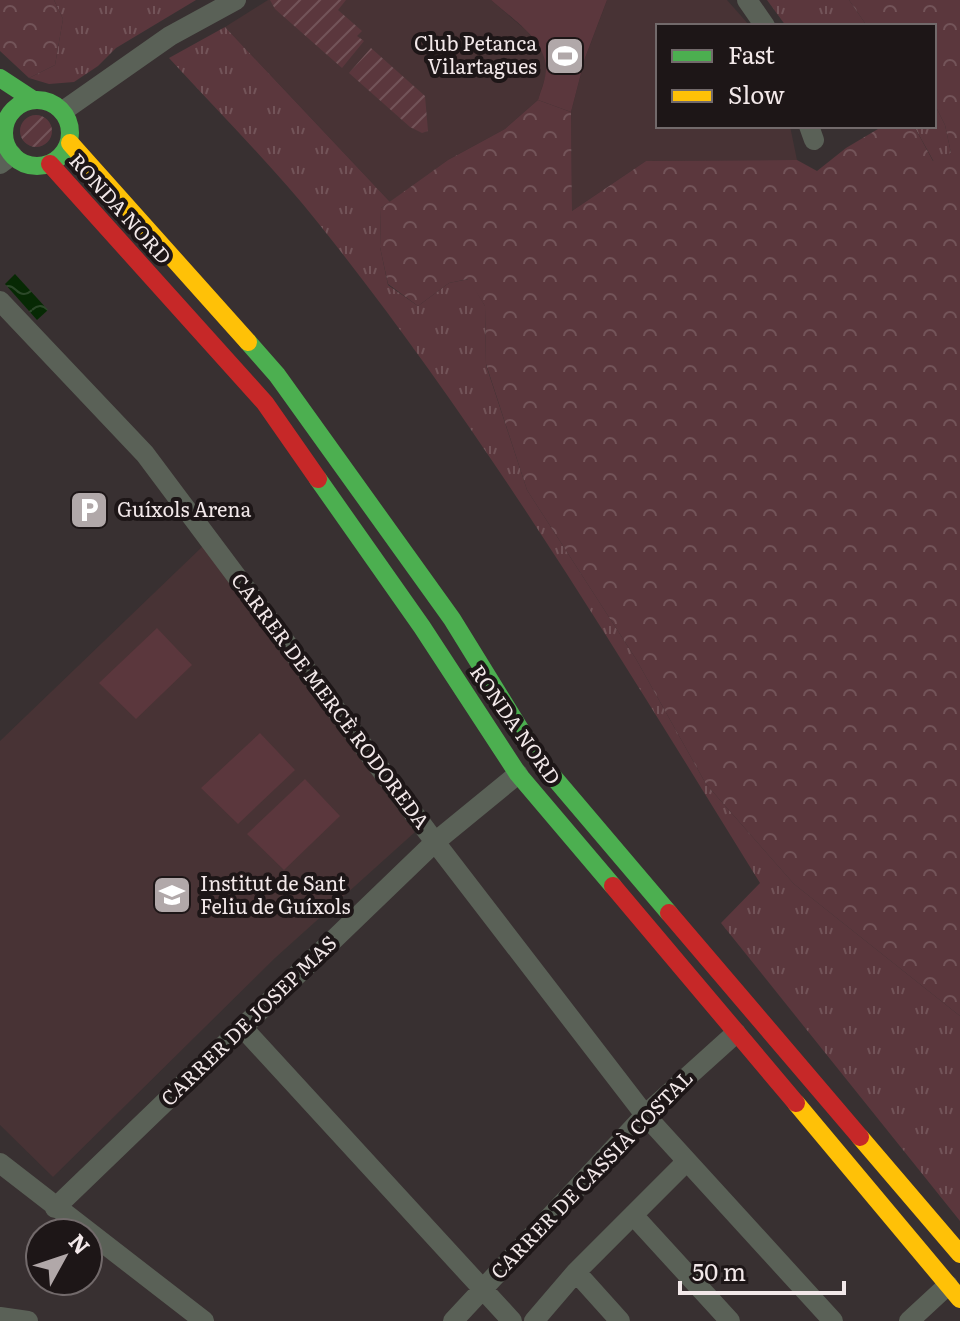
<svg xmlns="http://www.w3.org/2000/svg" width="960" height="1321" viewBox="0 0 960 1321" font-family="Literata,serif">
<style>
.built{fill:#483335}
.grass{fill:url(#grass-tufts)}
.forest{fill:url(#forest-crowns)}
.garden{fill:url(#garden-furrows)}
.pitch{fill:#5b373d}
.water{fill:url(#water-waves)}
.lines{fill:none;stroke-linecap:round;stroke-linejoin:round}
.street{stroke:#5a6157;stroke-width:20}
.fast{stroke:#4caf50;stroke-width:18}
.slow{stroke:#ffc107;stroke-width:18}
.jam{stroke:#c62828;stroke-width:18}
.labels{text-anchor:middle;stroke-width:8;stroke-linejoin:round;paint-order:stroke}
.poi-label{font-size:20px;fill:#f2e8e9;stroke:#1d1617;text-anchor:start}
.street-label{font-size:20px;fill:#f2e8e9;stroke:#1d1617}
</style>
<defs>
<pattern id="grass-tufts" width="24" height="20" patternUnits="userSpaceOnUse" patternTransform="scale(2)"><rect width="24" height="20" fill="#5b373d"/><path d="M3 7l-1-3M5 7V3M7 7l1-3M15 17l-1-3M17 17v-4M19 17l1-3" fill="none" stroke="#735459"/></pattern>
<pattern id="forest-crowns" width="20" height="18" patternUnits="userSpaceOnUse" patternTransform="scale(2)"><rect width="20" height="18" fill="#5b373d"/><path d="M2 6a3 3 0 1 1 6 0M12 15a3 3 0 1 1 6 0" fill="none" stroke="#735459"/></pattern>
<pattern id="garden-furrows" width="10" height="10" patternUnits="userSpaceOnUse" patternTransform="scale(2)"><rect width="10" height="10" fill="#5b373d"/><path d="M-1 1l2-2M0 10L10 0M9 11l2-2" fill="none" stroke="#735459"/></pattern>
<pattern id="water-waves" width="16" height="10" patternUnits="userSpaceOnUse" patternTransform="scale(2)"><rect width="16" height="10" fill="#072904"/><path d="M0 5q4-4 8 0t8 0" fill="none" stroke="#2c4829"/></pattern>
</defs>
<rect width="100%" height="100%" fill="#383031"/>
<path class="built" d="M268,0h223l36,31 17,23 3,18 -9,28 -33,29 -57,31 -58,42 -165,-175z
M607,0h120l23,26h-92v100h132l7,34 -151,1 -74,50 -1,-99 14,-54z
M203,546l212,286 -140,126 -222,219 -53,-52v-384z"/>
<path class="grass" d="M54,0h142l-80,48 -18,18 -24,16 -25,2 -20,-6 26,-13 8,-46z
M767,0h82l18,26h-81z
M225,27l165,175 -9,6 -1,39 8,38 30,21 31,-23 20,-4 16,27 1,59 41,125 109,169 70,125 88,100 166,132v205l-239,-298 39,-40c-139,-224 -276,-453 -441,-659 -46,-58 -100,-111 -150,-166z
M934,103l11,22 6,28 -17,9 -20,-36h20z"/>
<path class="forest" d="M0,0h54l9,19 -8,46 -26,13 -29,-27z
M849,0h111v1016l-166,-132 -88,-100 -70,-125 -109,-169 -41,-126 -1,-58 -17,-27 -19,4 -31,23 -30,-22 -8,-37 1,-39 67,-48 57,-31 33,-29 33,12 1,99 74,-50 151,-1 20,11 29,-23 37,-22h31l19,35 18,-8 -6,-28 -11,-22v-77h-67z"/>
<path class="garden" d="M270,0h76l-8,10 24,21 -5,5 7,5 -22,27 -67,-59z
M371,48l54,48 3,35 -6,2 -12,-6 -61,-54z
M20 131a16 16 0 1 1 32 0a16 16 0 1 1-32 0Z"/>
<path class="pitch" d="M491,0h116l-22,58 -14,54 -33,-12c3,-10 8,-21 8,-32 -1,-29 -35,-50 -55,-68z
M157,628l35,37 -56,54 -37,-36z
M260,733l35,37 -57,54 -37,-36z
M305,779l35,37 -56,54 -37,-36z"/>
<path class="water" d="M15,274l33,36 -11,10 -32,-36z"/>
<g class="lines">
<path class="street" d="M747,0l18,26
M63,111l107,-75 66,-36
M809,126l5,14
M0,164l12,-9
M0,301l145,153 290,388 210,273 188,206
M242,1027l270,294
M0,1163l204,158
M55,1208l380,-366 83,-68
M633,1215l97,106
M576,1272l44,49
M0,1317l28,4
M453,1321l192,-206 91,-82
M534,1321l42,-49 111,-111
M909,1321l39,-36"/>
<path class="fast" d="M0,78l32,21
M4 133a33 33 0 1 1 66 0a33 33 0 1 1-66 0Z
M248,342l29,33 175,244 87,141 130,153
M318,479l104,148 96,147 95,112"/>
<path class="slow" d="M70,143l178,199
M796,1103l164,196
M860,1137l100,117"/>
<path class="jam" d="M50,164l215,239 53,76
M613,886l183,217
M669,913l191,224"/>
</g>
<defs>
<g id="stadium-square" transform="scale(2)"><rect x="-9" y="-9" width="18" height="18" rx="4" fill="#b1a8a9" stroke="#1d1617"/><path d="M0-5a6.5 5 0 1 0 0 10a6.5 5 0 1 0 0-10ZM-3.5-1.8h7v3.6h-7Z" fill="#fff"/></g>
<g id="parking-square" transform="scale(2)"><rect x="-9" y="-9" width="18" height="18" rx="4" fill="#b1a8a9" stroke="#1d1617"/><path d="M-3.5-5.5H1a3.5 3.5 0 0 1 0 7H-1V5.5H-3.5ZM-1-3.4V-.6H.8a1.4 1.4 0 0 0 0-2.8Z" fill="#fff"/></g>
<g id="school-square" transform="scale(2)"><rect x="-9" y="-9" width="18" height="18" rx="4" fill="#b1a8a9" stroke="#1d1617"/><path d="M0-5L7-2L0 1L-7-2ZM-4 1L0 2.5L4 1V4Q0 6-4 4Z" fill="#fff"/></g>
</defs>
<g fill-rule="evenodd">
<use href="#stadium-square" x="565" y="56"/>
<use href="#parking-square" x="89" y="510"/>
<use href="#school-square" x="172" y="895"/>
</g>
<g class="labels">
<g class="poi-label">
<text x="537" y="51" text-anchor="end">Club Petanca<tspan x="537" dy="23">Vilartagues</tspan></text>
<text x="117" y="517">Guíxols Arena</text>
<text x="200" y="891">Institut de Sant<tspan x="200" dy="23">Feliu de Guíxols</tspan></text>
</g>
<g class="street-label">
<text transform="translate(120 209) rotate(48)" y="7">RONDA NORD</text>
<text transform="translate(330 701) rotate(53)" y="7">CARRER DE MERCÈ RODOREDA</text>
<text transform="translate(515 725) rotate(55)" y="7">RONDA NORD</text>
<text transform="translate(249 1021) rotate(-44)" y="7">CARRER DE JOSEP MAS</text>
<text transform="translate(592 1175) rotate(-46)" y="7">CARRER DE CASSIÀ COSTAL</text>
</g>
</g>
<rect x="656" y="24" width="280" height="104" fill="#1d1617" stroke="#726a6b" stroke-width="2"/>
<rect x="672" y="50" width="40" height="12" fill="#4caf50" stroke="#726a6b" stroke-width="2"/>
<text x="728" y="64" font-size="24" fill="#f2e8e9">Fast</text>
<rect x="672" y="90" width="40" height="12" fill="#ffc107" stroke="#726a6b" stroke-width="2"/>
<text x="728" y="104" font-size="24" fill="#f2e8e9">Slow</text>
<g transform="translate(64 1257) rotate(50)"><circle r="38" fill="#1d1617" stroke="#726a6b" stroke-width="2"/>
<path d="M0-6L14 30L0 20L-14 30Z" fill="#b1a8a9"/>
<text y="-12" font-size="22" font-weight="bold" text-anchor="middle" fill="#f2e8e9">N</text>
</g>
<path d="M680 1281v12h164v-12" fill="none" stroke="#f2e8e9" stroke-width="4"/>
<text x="692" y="1281" font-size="24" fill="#f2e8e9" stroke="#1d1617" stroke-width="6" paint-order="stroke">50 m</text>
</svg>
